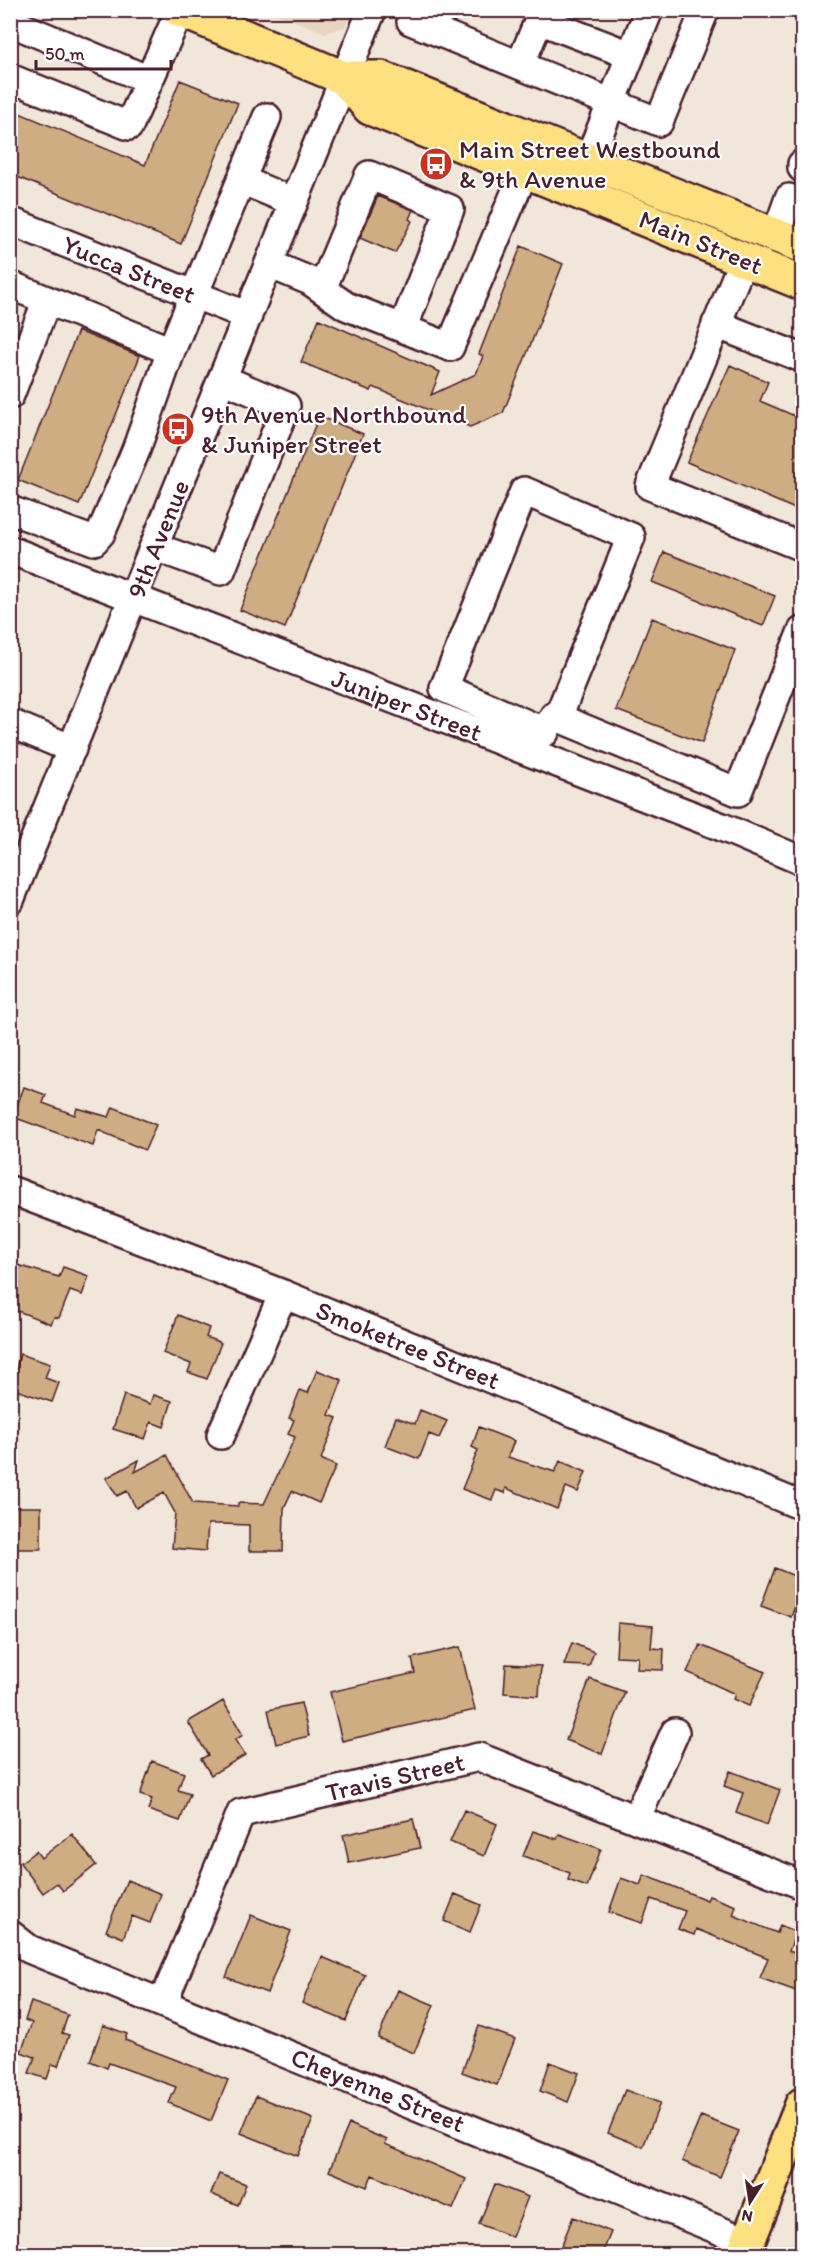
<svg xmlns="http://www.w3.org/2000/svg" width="813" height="2265" viewBox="0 0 813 2265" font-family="Itim,sans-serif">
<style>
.built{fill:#e7d5c0}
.building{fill:#cfad82;stroke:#4a1f2b;stroke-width:1.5}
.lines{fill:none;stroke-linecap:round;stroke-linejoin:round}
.minor-casing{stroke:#4a1f2b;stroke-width:32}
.major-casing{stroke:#4a1f2b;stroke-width:38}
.minor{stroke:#fff;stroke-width:27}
.major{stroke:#fde080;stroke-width:33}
.labels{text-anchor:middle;stroke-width:4.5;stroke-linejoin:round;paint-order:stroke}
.poi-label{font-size:26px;fill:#4a1f2b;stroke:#fff;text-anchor:start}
.street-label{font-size:26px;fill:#4a1f2b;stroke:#fff}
</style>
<rect width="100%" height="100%" fill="#f1e6da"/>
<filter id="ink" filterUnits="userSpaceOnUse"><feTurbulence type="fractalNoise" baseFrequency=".0167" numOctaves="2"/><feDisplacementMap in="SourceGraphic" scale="12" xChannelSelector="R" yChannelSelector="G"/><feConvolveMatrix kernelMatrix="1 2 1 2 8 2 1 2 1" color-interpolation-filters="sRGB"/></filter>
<g filter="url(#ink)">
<path class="built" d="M269,11h83l-7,16 -20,6z"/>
<path class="building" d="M180,80l58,23 -57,141 -171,-70v-65l135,56z
M378,196l35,14 -4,9 3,2 -17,32 -35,-15z
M521,246l42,18 -60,149 -33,14 -97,-40 -2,4 -70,-29 18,-43 121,53 -9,23 45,-21 7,-18 -4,-2z
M78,331l62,25 -61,149 -61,-25z
M730,365l38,17 -8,19 42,18v93l-115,-50z
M319,416l44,18 -78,194 -45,-18z
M664,552l111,44 -12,30 -111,-44z
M652,618l83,32 -33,93 -86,-33z
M24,1087l22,8 -3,8 32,12 2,-7 32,9 4,-10 43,18 -11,25 -47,-20 -5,16 -80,-29z
M10,1263l49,14 4,-10 26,9 -7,19 -12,-4 -11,27 -5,-1 -3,7 -41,-16z
M178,1315l31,13 -3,9 15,6 -14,36 -19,-7 3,-8 -28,-11z
M20,1354l30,10 -5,14 14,5 -7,19 -42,-14z
M317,1370l25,10 -13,35 8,3 -16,41 15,7 -17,37 -27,-12 -8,17 -1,43h-34v-26l-27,-1h-14l-2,27 -34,-3 3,-35 -11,-20 -28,15 -9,-17 -10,5 -11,-18 33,-18 -4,12 32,-17 26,48 45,3v-3l26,1 31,-67 -7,-3 6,-14 -5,-2 11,-28 8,3z
M124,1395l26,9 3,-9 19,6 -8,26 -13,-5 -6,17 -32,-10z
M420,1410l27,11 -8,17 -10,-4 -10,25 -34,-13 11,-29 19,7z
M479,1427l35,14 -6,16 47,15 5,-11 26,11 -8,20 -12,-5 -9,22 -51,-21 -1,5 -9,-3 -4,10 -30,-11 16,-39 -6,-3z
M10,1507h31v42h-31z
M775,1568l27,11v9l-11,29 -30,-11z
M618,1623l35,3 -2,22 13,1 -1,21 -26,-1 1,-12 -22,-1z
M572,1643l22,9 -5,14 -25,-1z
M700,1645l65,27 -16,34 -16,-7 2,-5 -48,-22z
M460,1647l15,63 -133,31 -12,-49 85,-19 -3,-15z
M506,1664l35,2 -2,30 -35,-3z
M590,1679l35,13 -23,62 -36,-14z
M223,1701l20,34 -8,5 10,15 -34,20 -10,-16 7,-4 -20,-33z
M301,1703l8,33 -33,8 -8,-34z
M152,1761l32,12 -6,17 12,4 -10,27 -32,-11 4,-11 -12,-4z
M730,1771l50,19 -13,35 -31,-12 7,-20 -19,-7z
M464,1810l33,14 -13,32 -34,-14z
M413,1819l7,29 -71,15 -6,-28z
M533,1831l24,8 2,-5 42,15 -14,38 -19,-7 2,-7 -47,-17z
M72,1834l24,31 -33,26 -6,-8 -14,10 -23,-30 16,-12 5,7z
M644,1875l63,25 2,-4 27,10 -3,9 44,18 3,-8 16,7 -7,19 13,5v17l-6,18 -36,-13 8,-20 -72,-29 -2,6 -16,-6 7,-18 -34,-12 -9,24 -33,-11 12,-34 19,7z
M127,1880l34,14 -11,29 -18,-7 -9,22 -17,-7z
M455,1894l26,11 -11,27 -26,-11z
M251,1915l40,16 -24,62 -41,-16z
M322,1957l43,18 -19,46 -44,-18z
M398,1990l36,15 -20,48 -36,-15z
M31,2002l37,13 -6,18 7,2 -11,31 -6,-2 -5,15 -18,-6 6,-16 -14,-5 11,-29 -7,-3z
M103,2025l24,9 -2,6 103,40 -17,41 -42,-18 7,-16 -67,-24 -2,5 -17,-7z
M479,2026l36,13 -18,46 -35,-13z
M550,2062l29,11 -11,29 -28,-11z
M625,2090l35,13 -17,44 -35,-14z
M256,2096l57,23 -15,37 -57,-23z
M701,2116l38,15 -19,46 -38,-16z
M349,2124l38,16 -2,4 81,35 -13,30 -81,-34 -5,12 -38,-16z
M219,2174l27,10 -8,21 -27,-11z
M495,2184l33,13 -16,40 -33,-13z
M573,2217l38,15 -9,22h-44z"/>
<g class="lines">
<g class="minor-casing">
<path id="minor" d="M415,10l-4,11 248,101 46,-112
M10,22l139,58
M520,65l19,-45 91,35
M10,78l119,48 51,-116
M588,161l61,-151
M802,164v4
M241,180l53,22
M10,221l238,95
M776,235l13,-37 13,5
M744,258l-94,228 152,61
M269,264l41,17 36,25 104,41 74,-175
M10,285l161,66 -35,99 -35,83 -7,8 -84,-31
M322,289l47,-114 81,34 -47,119
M716,324l86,34
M171,351l96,-234
M10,395l37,-95
M155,547l66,24 65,-165 -63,-27
M10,550l712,277 80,34
M10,723l62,26
M548,726l6,-10 184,76 64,-161
M545,732l-101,-44 80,-197 107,46 -73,180
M10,900l362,-890
M10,1190l273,104 519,212
M221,1435l62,-141
M637,1817l38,-85
M10,1934l19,15 719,293
M163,2003l78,-190 238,-56 323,128"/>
</g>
<g class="major-casing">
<path id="major" d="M180,10l164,68h37l421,168
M344,78l26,30 432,175
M743,2254l59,-149"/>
</g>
<use href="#minor" class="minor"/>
<use href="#major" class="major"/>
</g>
</g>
<defs>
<g id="bus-disc" transform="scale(1.725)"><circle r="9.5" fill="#c8321e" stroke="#fff"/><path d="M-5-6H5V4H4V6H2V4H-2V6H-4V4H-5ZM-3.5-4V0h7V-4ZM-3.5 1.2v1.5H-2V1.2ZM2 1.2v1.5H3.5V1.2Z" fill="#fff"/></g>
</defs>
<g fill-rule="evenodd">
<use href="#bus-disc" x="436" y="164"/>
<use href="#bus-disc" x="178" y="429"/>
</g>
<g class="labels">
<g class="poi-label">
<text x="459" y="158">Main Street Westbound<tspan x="459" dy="30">&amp; 9th Avenue</tspan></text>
<text x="201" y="423">9th Avenue Northbound<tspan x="201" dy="30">&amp; Juniper Street</tspan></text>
</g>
<g class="street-label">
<text transform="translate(701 242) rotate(22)" y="9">Main Street</text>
<text transform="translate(129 269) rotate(22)" y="9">Yucca Street</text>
<text transform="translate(158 539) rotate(-68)" y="9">9th Avenue</text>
<text transform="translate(407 705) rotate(21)" y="9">Juniper Street</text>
<text transform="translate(408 1345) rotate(22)" y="9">Smoketree Street</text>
<text transform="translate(395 1777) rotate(-13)" y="9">Travis Street</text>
<text transform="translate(378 2090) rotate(22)" y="9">Cheyenne Street</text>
</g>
</g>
<rect width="813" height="2265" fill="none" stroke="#fff" stroke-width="36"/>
<rect x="18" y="18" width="777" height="2229" fill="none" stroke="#4a1f2b" stroke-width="2" filter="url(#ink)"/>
<g transform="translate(750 2202) rotate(192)" stroke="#ffffff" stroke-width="4.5" paint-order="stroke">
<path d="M0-4.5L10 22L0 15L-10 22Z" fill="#4a1f2b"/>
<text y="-9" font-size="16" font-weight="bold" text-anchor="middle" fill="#4a1f2b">N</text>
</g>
<path d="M36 60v9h135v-9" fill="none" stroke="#4a1f2b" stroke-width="3"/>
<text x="45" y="60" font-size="18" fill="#4a1f2b" stroke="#ffffff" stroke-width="4.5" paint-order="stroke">50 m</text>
</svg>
